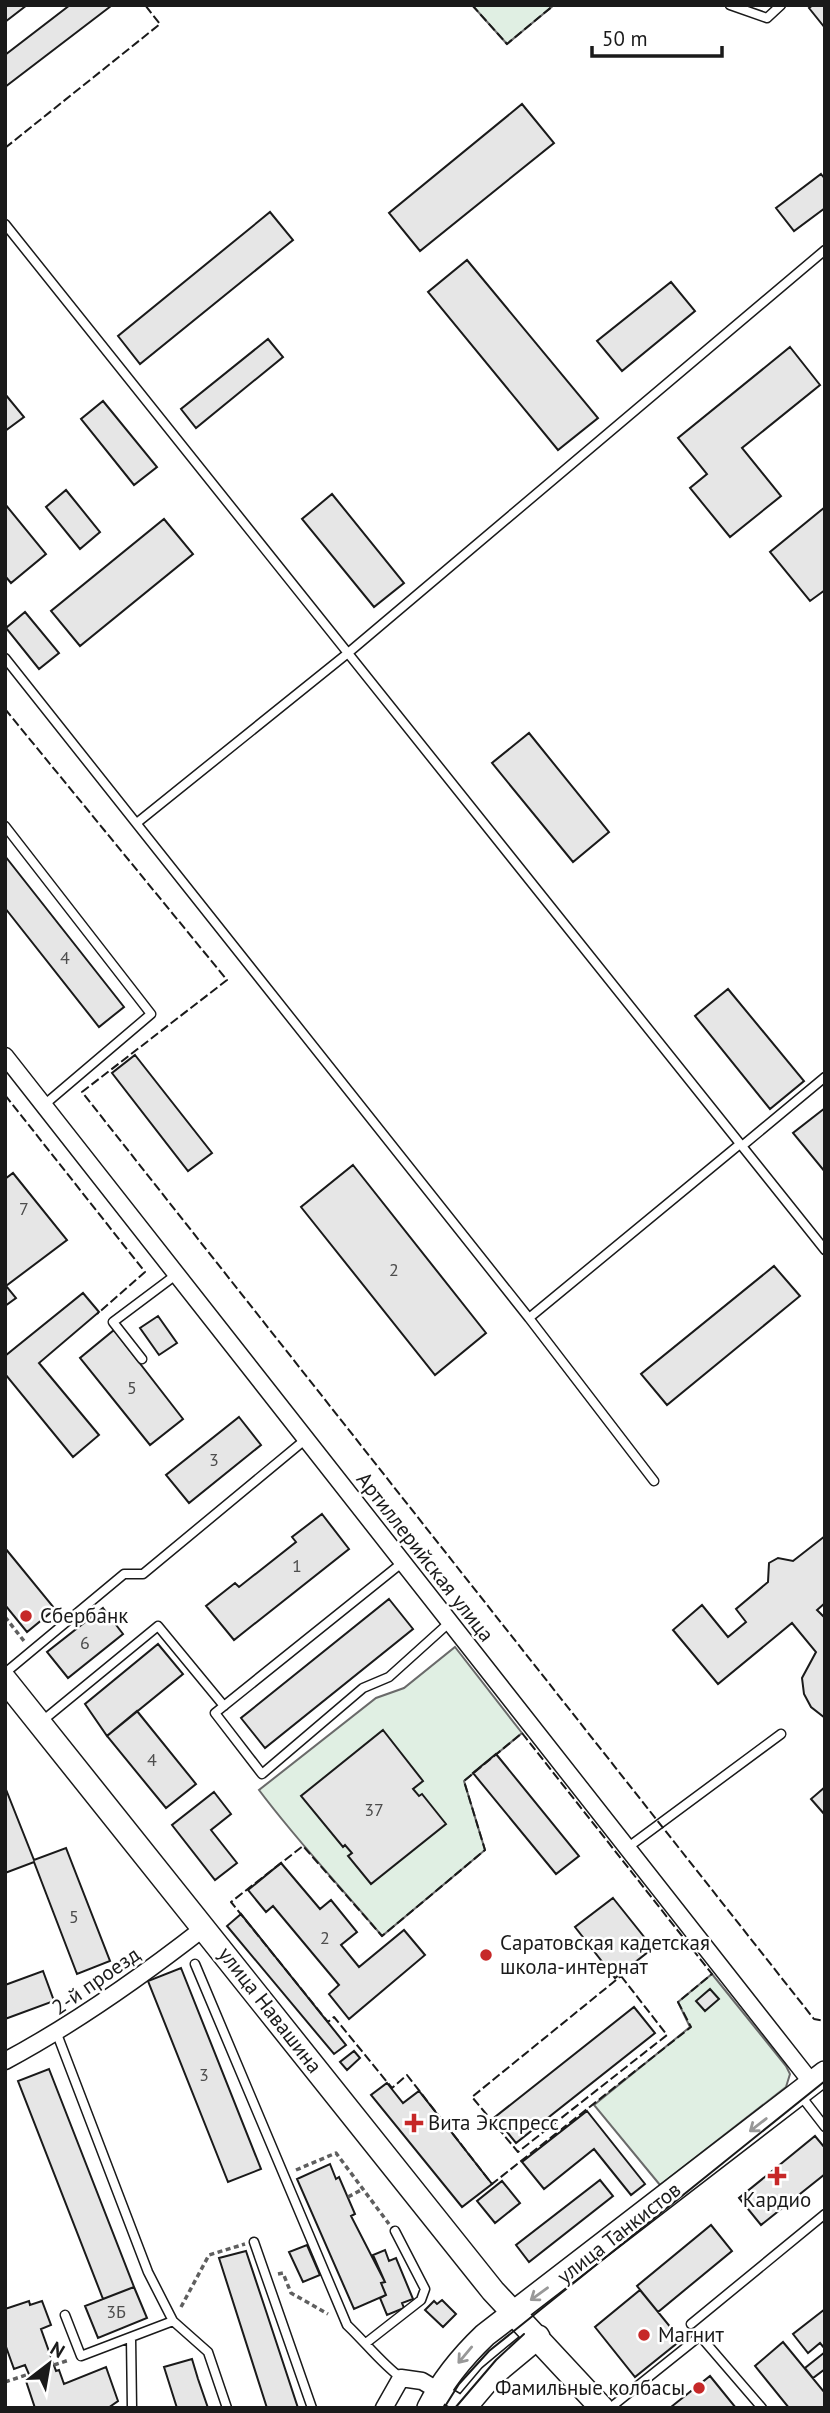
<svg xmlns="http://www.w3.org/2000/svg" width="830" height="2413" viewBox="0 0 830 2413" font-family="'PT Sans',sans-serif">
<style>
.green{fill:#e0efe3;stroke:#6a6a6a;stroke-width:2}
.building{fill:#e6e6e6;stroke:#1a1a1a;stroke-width:2}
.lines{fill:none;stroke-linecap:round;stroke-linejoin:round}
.lane-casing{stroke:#1a1a1a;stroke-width:11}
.street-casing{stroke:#1a1a1a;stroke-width:19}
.secondary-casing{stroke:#1a1a1a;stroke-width:26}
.path{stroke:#5f5f5f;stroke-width:3.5;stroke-dasharray:5 3.5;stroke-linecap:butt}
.lane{stroke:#fff;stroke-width:8}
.street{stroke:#fff;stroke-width:16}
.secondary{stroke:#fff;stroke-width:23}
.tram{stroke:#1a1a1a;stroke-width:2}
.fence{stroke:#1a1a1a;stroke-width:2;stroke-dasharray:9 3.5;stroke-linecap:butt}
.oneway{stroke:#989898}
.poi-dot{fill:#c62828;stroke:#fff;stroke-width:2.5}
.labels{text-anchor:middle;stroke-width:5;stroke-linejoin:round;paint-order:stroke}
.number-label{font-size:18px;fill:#4d4d4d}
.street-label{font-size:21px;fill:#1a1a1a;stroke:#fff}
.poi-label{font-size:21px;fill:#1a1a1a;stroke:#fff;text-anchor:start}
</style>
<rect width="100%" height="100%" fill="#fff"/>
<path class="green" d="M472,5h82l-47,39z
M455,1647l67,86 -58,48 21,69 -103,86c-41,-49 -85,-95 -123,-146l117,-92 28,-10z
M712,1974l74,92 4,8 -4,13 -126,98 -66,-80 96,-78 -12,-25z"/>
<path class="building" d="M5,5h22l-22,17z
M70,5l41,1 -106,81v-32z
M813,5h12v23l-16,-20z
M522,104l32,39 -134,108 -31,-38z
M821,174l4,5v29l-31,23 -18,-23z
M270,212l23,28 -153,124 -22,-28z
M467,260l131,158 -40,32 -130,-158z
M671,282l24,29 -73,60 -25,-30z
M268,339l15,18 -87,71 -15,-19z
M790,347l30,38 -78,63 39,48 -51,41 -40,-49 17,-14 -29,-36z
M5,394l19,23 -19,14z
M103,401l54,66 -23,18 -53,-66z
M66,490l34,42 -20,17 -34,-42z
M332,494l72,89 -30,24 -72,-88z
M5,504l41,50 -35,29 -6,-7z
M825,507v83l-15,11 -40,-49z
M164,519l29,35 -113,92 -29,-35z
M25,612l34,41 -20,16 -33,-41z
M529,733l80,99 -36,30 -81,-99z
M5,856l119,151 -25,20 -94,-119z
M728,989l76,92 -34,28 -75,-93z
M135,1055l77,98 -24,18 -76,-98z
M825,1108v64l-32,-39z
M353,1165l133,168 -51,42 -134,-168z
M13,1173l54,67 -61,46 10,12 -11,8v-127z
M774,1266l26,30 -133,109 -26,-31z
M83,1293l16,19 -60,51 60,72 -26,22 -68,-83v-18z
M158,1316l19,27 -18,12 -19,-27z
M114,1330l69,89 -33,26 -70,-87z
M239,1417l22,28 -72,58 -23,-28z
M322,1514l27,35 -115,91 -28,-34 29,-23 4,4 57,-45 -4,-5z
M825,1536v67l-8,7 8,8v100l-14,-11 -7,-13 -2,-16 14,-26 -24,-29 -74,61 -45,-54 29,-25 26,32 18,-15 -10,-13 32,-27 1,-19 9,-5 15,3z
M5,1548l50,61 -28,23 -22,-27z
M389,1599l24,30 -148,119 -24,-30z
M103,1608l20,26 -55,44 -21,-26z
M158,1644l25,30 -76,62 -22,-32z
M137,1711l59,73 -30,24 -59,-72z
M383,1730l40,51 -10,8 6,7 3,-2 24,30 -75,60 -23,-28 4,-3 -7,-8 -2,2 -42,-51z
M496,1754l83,102 -23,18 -83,-101z
M5,1787l29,73 32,-12 44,113 -33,13 -43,-112 -29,11z
M825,1787v28l-14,-16z
M214,1792l17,22 -20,16 26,33 -22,17 -43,-55z
M281,1863l39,46 11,-9 26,32 -16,13 18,22 45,-37 21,25 -76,64 -20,-25 10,-9 -66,-79 -7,6 -18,-22z
M613,1898l40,50 -38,30 -40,-51z
M241,1914l105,131 -12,9 -107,-128z
M181,1968l80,201 -33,13 -80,-201z
M43,1971l11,30 -49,18v-34z
M710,1989l9,10 -14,12 -9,-10z
M634,2007l21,26 -139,110 -21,-26z
M354,2051l6,7 -13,12 -7,-8z
M49,2069l85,218 -31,12 -85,-218z
M387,2083l16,20 16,-12 73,93 -30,23 -91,-112z
M587,2111l58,73 -14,11 -37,-46 -50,40 -22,-27z
M815,2136l10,12v26l-64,51 -22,-27z
M330,2164l6,15 3,-2 16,37 -4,2 34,66 -4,1 5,12 -32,14 -57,-130z
M600,2180l13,16 -84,66 -13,-17z
M502,2181l18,22 -25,20 -18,-22z
M711,2225l21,26 -74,61 -21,-26z
M307,2245l13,30 -17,7 -14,-30z
M385,2250l4,11 7,-3 17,41 -11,4 2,5 -17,7 -7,-17 6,-3 -5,-12 4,-1 -12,-27z
M246,2251l20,60 32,97h-31l-48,-150z
M134,2287l13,31 -49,20 -13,-32z
M640,2290l41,50 -46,37 -40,-50z
M442,2300l14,14 -13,13 -18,-17 9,-9 3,3z
M29,2301l1,4 12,-4 9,24 -10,4 15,42 3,-1 5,14 42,-17 12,34 -10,7h-73l-9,-27 5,-2 -6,-14 -11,4 -9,-25v-35z
M825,2309v40l-5,-6 -12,10 -15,-19z
M783,2342l42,51v15h-36l-34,-42z
M825,2352v17l-12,9 -8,-10z
M192,2359l6,20 10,29h-31l-13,-41z
M710,2376l26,32h-64l-1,-1z"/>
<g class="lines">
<g class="lane-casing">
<path id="lane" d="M730,5l37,13 14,-13
M5,224l820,1026
M5,658l524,660 211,-174
M138,822l210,-169 477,-403
M5,826l146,188 -107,91
M742,1146l83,-69
M529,1318l125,163
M142,1359l-29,-37 64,-48
M403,1562l-188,151 47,61 101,-86 26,-11 61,-55
M5,1673l119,-99h19l163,-135
M41,1722l117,-96 66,80
M627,1848l154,-114
M195,1964l152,361c19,18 33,37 54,53
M57,2034l91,238 25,49 35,31 19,56
M801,2096l24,31
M254,2242l58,166
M65,2315l16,41 92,-35
M691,2324l134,-110
M131,2338l1,70
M366,2343l55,-43 4,-11 -30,-58
M610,2408l90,-72 62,72"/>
</g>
<g class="street-casing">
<path id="street" d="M5,1056l807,1027
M5,2061c71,-38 136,-84 200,-134
M384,2408l17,-30 21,3 42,25"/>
</g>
<g class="secondary-casing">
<path id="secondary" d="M5,1680l488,611 109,117
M429,2408c14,-28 34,-52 56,-73l340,-262
M464,2408l27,-32 47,-39"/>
</g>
<path class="path" d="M5,1617l19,24
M296,2170l40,-17 53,71
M348,2197l15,-8
M278,2274l5,-1 8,20 37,21
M181,2307l28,-52 36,-11
M54,2365l15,-5
M5,2382l24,-8"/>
<use href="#lane" class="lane"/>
<use href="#street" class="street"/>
<use href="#secondary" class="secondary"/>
<path class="tram" d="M444,2408l15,-24 30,-33 336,-270
M455,2408l41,-48 28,-26"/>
<path class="fence" d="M472,5l35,39 47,-39
M5,148l155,-124 -15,-19
M5,709l222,271 -145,112 732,927 11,2
M5,1095l140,177 -48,42
M522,1733l190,241 -34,28 13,25 -199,157 -85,-109 -15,13 -58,-71 -6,5 -97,-120 72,-56 79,90 103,-86 -21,-69z
M621,1976l46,59 -149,117 -46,-55z
M825,2104v3"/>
</g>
<defs><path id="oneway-shaft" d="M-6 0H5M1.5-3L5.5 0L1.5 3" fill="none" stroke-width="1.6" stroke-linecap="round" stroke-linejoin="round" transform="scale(1.75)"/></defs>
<g class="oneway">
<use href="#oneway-shaft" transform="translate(758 2125) rotate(142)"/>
<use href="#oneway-shaft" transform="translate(539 2294) rotate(144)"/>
<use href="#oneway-shaft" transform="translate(465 2355) rotate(130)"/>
</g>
<g class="poi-dot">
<circle cx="26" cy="1616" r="7"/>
<circle cx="486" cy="1955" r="7"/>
<path d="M410.5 2112.5h7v7h7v7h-7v7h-7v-7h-7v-7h7z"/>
<path d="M773.5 2165.5h7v7h7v7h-7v7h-7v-7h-7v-7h7z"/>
<circle cx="644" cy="2335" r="7"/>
<circle cx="699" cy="2388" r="7"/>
</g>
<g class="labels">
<g class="number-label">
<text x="65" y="964">4</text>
<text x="24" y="1215">7</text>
<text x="394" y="1276">2</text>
<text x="132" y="1394">5</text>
<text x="214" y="1466">3</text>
<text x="297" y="1572">1</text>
<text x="85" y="1649">6</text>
<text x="152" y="1766">4</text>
<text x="374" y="1816">37</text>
<text x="74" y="1923">5</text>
<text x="325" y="1944">2</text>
<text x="204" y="2081">3</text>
<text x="116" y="2318">3Б</text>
</g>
<g class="street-label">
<text transform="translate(425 1557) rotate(52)" y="7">Артиллерийская улица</text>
<text transform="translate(96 1981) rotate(-35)" y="7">2-й проезд</text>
<text transform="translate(270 2010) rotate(52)" y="7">улица Навашина</text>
<text transform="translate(619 2233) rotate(-38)" y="7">улица Танкистов</text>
</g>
<g class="poi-label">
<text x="40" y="1623">Сбербанк</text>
<text x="500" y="1950">Саратовская кадетская<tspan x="500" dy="24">школа-интернат</tspan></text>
<text x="428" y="2130">Вита Экспресс</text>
<text x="777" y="2207" text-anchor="middle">Кардио</text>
<text x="658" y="2342">Магнит</text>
<text x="685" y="2395" text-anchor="end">Фамильные колбасы</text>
</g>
</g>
<rect width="830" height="2413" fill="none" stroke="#1a1a1a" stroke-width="14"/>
<g transform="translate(49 2364) rotate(31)" stroke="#ffffff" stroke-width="5" paint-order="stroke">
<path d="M0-5L12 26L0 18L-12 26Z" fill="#1a1a1a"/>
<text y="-10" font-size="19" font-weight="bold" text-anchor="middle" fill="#1a1a1a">N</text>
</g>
<path d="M592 46v10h130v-10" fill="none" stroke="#1a1a1a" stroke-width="3.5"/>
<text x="602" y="46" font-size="21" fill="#1a1a1a" stroke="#ffffff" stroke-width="5" paint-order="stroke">50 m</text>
</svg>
